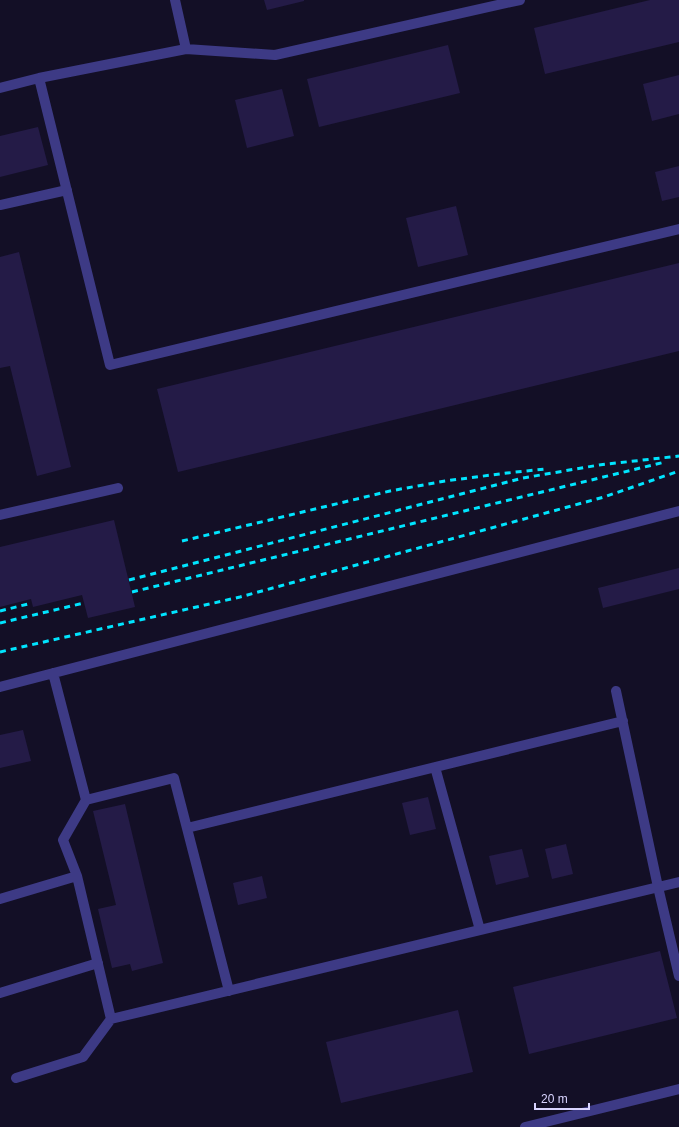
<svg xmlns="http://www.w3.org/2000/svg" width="679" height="1127" viewBox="0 0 679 1127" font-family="Helvetica,sans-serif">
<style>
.building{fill:#241b47}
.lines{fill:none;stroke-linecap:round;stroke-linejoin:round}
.service{stroke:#3d3a85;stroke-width:10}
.rail{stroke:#00e5ff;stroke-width:3;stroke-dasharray:6 5;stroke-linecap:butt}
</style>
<rect width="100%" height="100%" fill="#130f26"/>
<path class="building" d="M264,0h40v1l-37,9z
M650,0h29v42l-134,32 -11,-46z
M448,45l12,48 -141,34 -12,-48z
M679,75v39l-27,7 -9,-37z
M282,89l12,47 -47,12 -12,-48z
M38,127l10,38 -48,12v-41z
M679,166v31l-17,4 -7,-29z
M456,206l12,49 -50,12 -12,-49z
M19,252l52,215 -34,9 -27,-110 -10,2v-111z
M679,263v88l-501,121 -21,-83z
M114,520l21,87 -47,11 -6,-23 -49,12 -2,-8 -31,8v-60z
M679,568v21l-76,19 -5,-20z
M23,730l8,31 -31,7v-33z
M428,797l8,32 -26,6 -8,-32z
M125,804l38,159 -31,8 -2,-7 -18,4 -14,-59 18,-4 -23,-94z
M566,844l7,30 -21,5 -7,-30z
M522,849l7,28 -33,8 -7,-29z
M262,876l5,22 -29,7 -5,-22z
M660,951l17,67 -148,36 -16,-67z
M458,1010l15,62 -132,31 -15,-61z"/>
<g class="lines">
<path class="service" d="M175,0l11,49
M39,78l71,287 569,-136
M0,88l39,-10 147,-29 89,6 245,-55
M0,205l67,-15
M0,515l118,-27
M53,673l33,127 88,-22 55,213
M0,687l679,-176
M616,691l42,196 21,89
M435,767l45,163
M86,800l-23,40 14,36 34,143
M187,828l436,-107
M0,899l77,-23
M0,993l98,-30
M16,1078l67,-21 28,-38 568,-137
M525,1127l154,-38"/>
<path class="rail" d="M182,541l208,-50 55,-10 62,-8 38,-4
M129,580l394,-102 76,-13 80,-9
M132,592l533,-130
M0,611l32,-8
M0,623l84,-20
M0,652l240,-55 364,-100 75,-26"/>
</g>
<path d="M535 1103v6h54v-6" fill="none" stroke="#d9d4ff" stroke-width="2"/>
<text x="541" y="1103" font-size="12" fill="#d9d4ff" stroke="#130f26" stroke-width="3" paint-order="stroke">20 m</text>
</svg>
